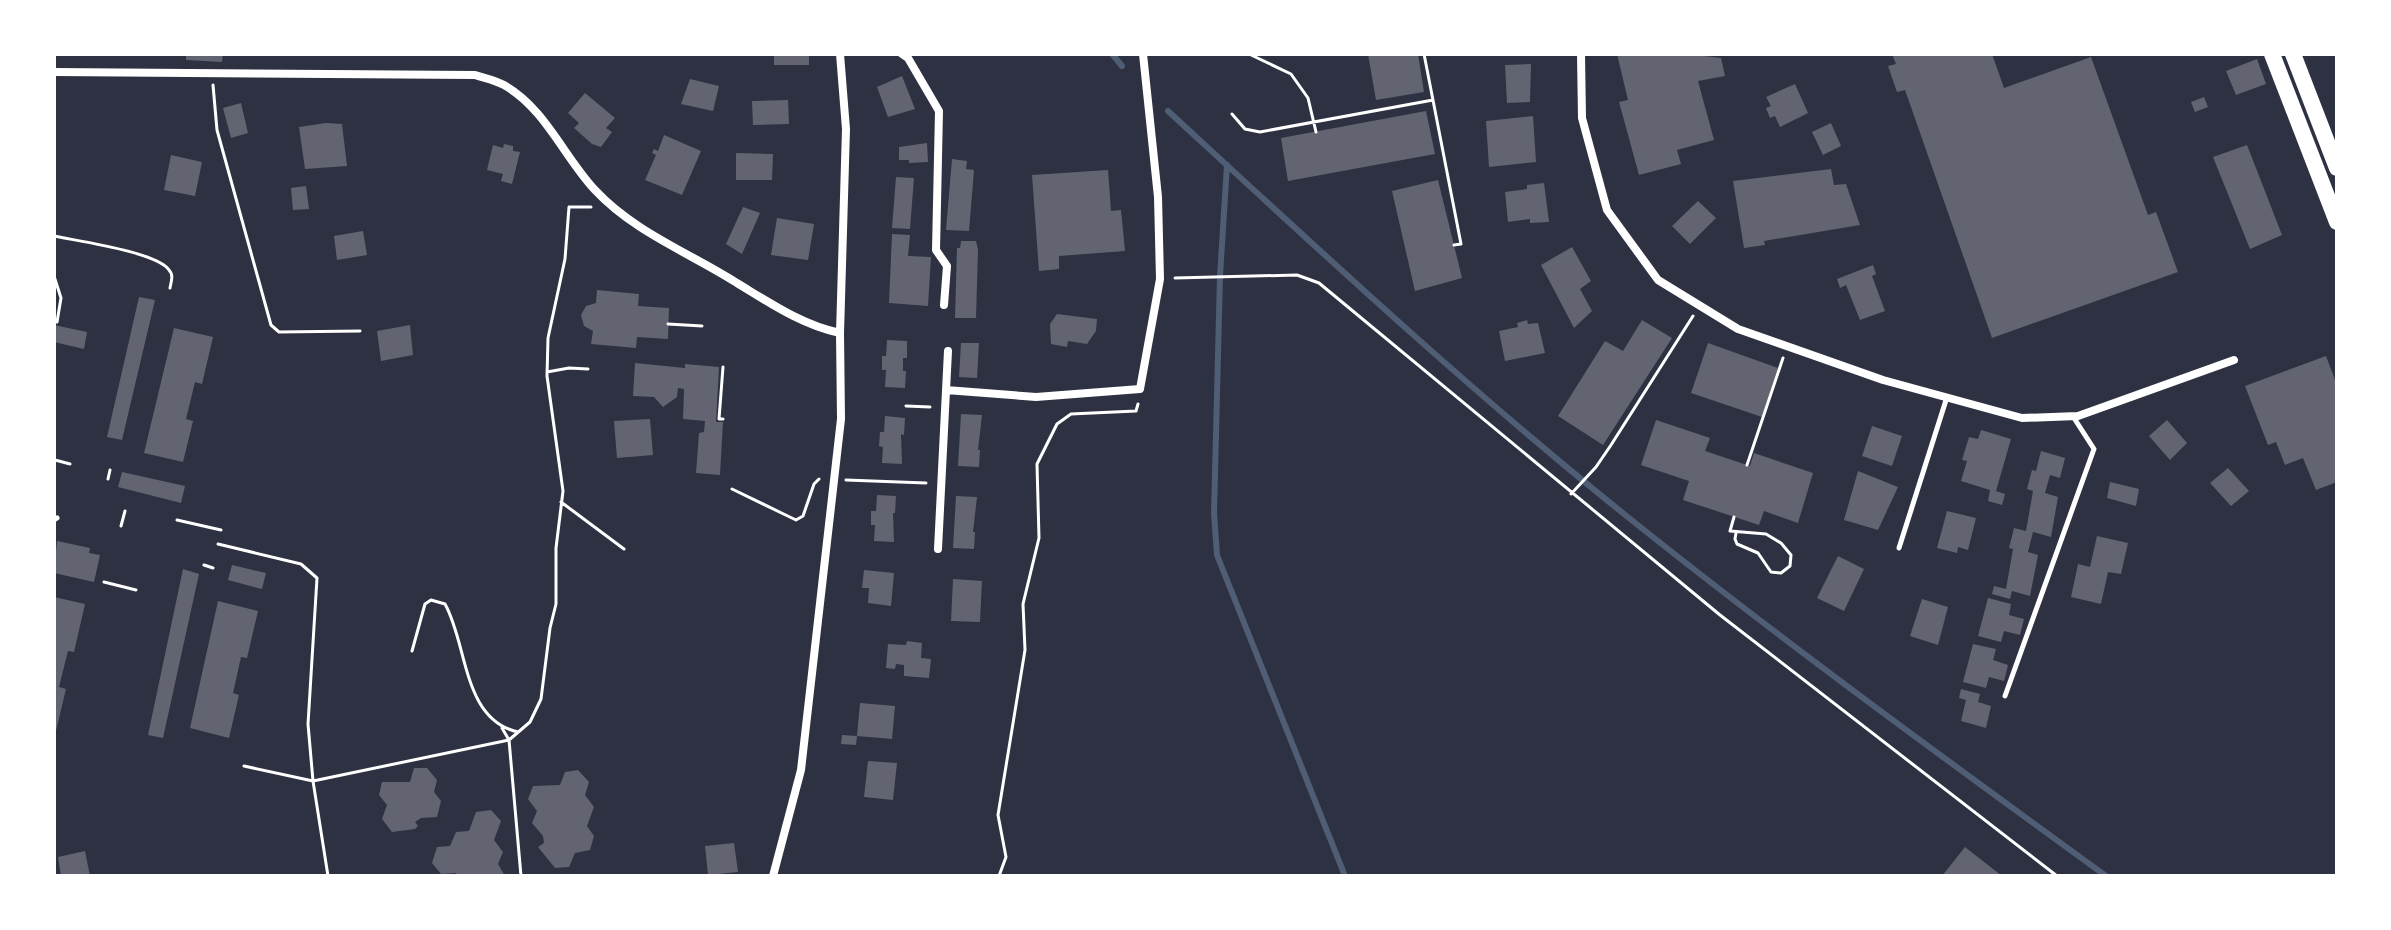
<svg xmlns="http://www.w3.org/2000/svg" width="2391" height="930" viewBox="0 0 2391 930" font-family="'Roboto Condensed',sans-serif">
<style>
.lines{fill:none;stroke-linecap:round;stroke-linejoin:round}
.stream{stroke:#4f5d75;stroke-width:6}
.building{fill:#626471}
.path{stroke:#fff;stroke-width:3}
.service{stroke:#fff;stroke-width:5}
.minor{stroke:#fff;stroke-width:8}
.primary{stroke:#fff;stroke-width:16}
</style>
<rect width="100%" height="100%" fill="#2d3142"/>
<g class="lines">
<path class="stream" d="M1112,54l10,12
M1168,111c151,139 301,279 461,407 155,124 316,241 477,358
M1227,165l-7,111 -6,237 3,42 128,321"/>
</g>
<path class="building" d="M186,54h37l-1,8 -36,-2z
M774,54h35v11h-35z
M1368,54h50l6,38 -48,8z
M1617,54h70l34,4 4,18 -27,5 16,59 -37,10 4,14 -42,11 -20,-73 9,-2z
M1892,54h100l12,34 87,-31 57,158 8,-3 22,60 -186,66 -87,-248 -8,2 -9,-26 8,-2z
M2257,59l9,25 -30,11 -10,-24z
M1531,64l-1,38 -23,1 -2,-38z
M902,76l13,33 -27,8 -11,-30z
M690,79l29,7 -6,25 -32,-7z
M1795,84l13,29 -28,14 -5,-11 -5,2 -4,-10 5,-2 -5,-9z
M585,93l30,25 -9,10 6,4 -11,15 -9,-3 -18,-16 5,-5 -11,-10z
M2204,97l4,10 -13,5 -4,-10z
M788,100l1,24 -36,1 -1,-24z
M241,103l7,30 -17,5 -8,-30z
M1426,111l9,43 -147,27 -7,-43z
M1533,116l3,46 -47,5 -3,-46z
M326,123l16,1 5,42 -42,3 -6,-42z
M1831,123l10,23 -18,9 -11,-23z
M664,135l37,16 -19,44 -37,-15 11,-25 -4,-2 2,-4 4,2z
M927,143l1,19 -19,1v-3h-10v-13z
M504,144l9,2v5l7,1 -8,32 -11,-3 2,-7 -16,-4 6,-25 10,3z
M2247,145l35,90 -32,14 -37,-92z
M736,153l37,1 -1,26h-36z
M171,155l31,7 -7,34 -31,-6z
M952,159l15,2 -1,8 8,1 -5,61 -23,-1z
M1831,169l3,16 12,-1 14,41 -96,16 1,4 -21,3 -11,-67z
M1108,170l3,41 10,-1 4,41 -66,5v13l-20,2 -7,-96z
M896,177l18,1 -4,51 -18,-1z
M1438,180l24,98 -47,13 -23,-100z
M1544,183l5,39 -19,1v-4l-22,3 -3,-30 22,-3v-4z
M306,186l3,23 -16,1 -2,-22z
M1698,201l18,17 -26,26 -18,-18z
M743,207l17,6 -18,41 -16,-10z
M777,218l37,6 -6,36 -37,-5z
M363,231l4,24 -30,5 -3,-24z
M892,234l18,1 -2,21 23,1 -3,49 -39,-3z
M961,241h15l2,8 -2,69h-21l2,-70h3z
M1572,247l19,34 -11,8 12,22 -18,17 -33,-63z
M1873,265l3,9 -4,2 13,35 -25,9 -14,-35 -6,3 -3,-9z
M597,290l42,4 -1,12 31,2 -1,31 -31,-2 -1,11 -45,-4 2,-13 -9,-5 -3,-11 5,-9 10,-3z
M139,297l16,3 -33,140 -15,-3z
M1057,314l40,5 -1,12 -9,13 -19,-3 -1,6 -16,-3 -1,-20z
M1527,320l1,4 10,-1 7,30 -40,8 -6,-30 19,-4 -1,-4z
M1642,320l30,18 -69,107 -45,-29 47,-75 18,10z
M54,325l33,7 -3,17 -30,-7z
M410,325l3,30 -32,6 -4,-30z
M174,328l39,9 -11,47 -7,-2 -9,37 7,2 -10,41 -39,-9z
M887,340l20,1v17h-4v13h3l-1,17 -20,-1 1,-17h-4v-14h4z
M961,343h18l-2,35 -18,-1z
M1708,343l70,25 -16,49 -71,-24z
M2326,356l11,29v97l-21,8 -13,-32 -18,7 -9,-23 -8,3 -23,-59z
M635,363l50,5v-4l34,3 -3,55h7l-3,53 -24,-2 3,-40 5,-1 1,-11 -22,-2 1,-30 -6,-1 -1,9 -14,10 -9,-10 -21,-1z
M961,414l21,1 -4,35h2l-1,17 -21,-1z
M885,416l20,2 -1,17 -3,-1 1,30 -20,-1 1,-16 -4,-1 1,-14h4z
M650,419l3,36 -36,3 -3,-37z
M1656,420l54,18 -5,13 45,15 4,-13 59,20 -15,50 -34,-12 -5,14 -76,-25 6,-19 -48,-16z
M2167,420l20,23 -17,17 -21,-24z
M1872,426l30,10 -10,30 -30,-10z
M1981,430l30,9 -15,52 9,3 -3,11 -14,-4 2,-11 -29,-9 6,-20 -5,-1 7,-23 9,2z
M2041,451l24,7 -5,20 -10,-3 -5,18 13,4 -7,40 -18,-5 -5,20 10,3 -8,41 -18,-5 -2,8 -18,-5 2,-8 12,3 7,-40 -4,-1 5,-20 12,3 7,-40 -6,-2 5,-19 4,1z
M2228,468l21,23 -18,15 -21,-23z
M1858,471l40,16 -20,43 -34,-10z
M122,472l63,14 -4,17 -63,-16z
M2110,482l29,7 -3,17 -29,-8z
M877,495l19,1 -1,17h-2l1,29 -20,-1 1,-16h-4v-14h5z
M956,496l21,1 -4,35h2l-1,17 -21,-1z
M1947,511l29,7 -8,32 -10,-3 -1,6 -20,-5z
M2097,536l31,7 -7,31 -13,-2 -7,32 -30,-7 7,-33 12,3z
M57,541l33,7 -1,5 11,2 -6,27 -40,-9z
M1838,556l26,13 -20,42 -27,-13z
M232,565l34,8 -4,16 -34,-9z
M183,569l16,5 -36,164 -15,-3z
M864,570l30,3 -3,33 -23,-3 1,-15h-7z
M953,579l29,2 -2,41 -29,-1z
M54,597l31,7 -11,48 -6,-1 -9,36 7,2 -11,46z
M1988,598l23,6 -2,11 15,4 -4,16 -16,-4 -3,11 -23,-6z
M1922,599l26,8 -10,38 -28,-9z
M218,601l40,10 -11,47 -6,-1 -8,36 6,2 -10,43 -39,-10z
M907,641l15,2 -1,15 10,1 -2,19 -25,-2v-11l-8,-1 -1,5 -9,-1 2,-24 18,1z
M1973,644l23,5 -3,11 15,5 -4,16 -15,-4 -3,11 -23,-6z
M1961,689l19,5 -2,8 13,4 -5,22 -25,-7 5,-21 -7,-2z
M860,703l35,3 -3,33 -35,-3 -1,9 -15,-1 1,-9 15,1z
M868,761l29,2 -4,37 -29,-3z
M414,768h13l10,12 -3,12 7,9 -4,16 -16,1 -6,4 3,4 -3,3 -23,3 -10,-13 5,-14 -8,-10 3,-13h28z
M578,770l11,12 -4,13 9,12 -7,19 7,10 -4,14 -15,3 -6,14 -14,1 -17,-21 6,-4 -1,-7 -11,-13 5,-12 -9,-12 5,-13 27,-1 5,-13z
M491,810l10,11 -7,19 9,12 -5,12 7,12h-47l-2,-3 -15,1 -9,-11 5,-16 13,-1 6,-14 13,-1 7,-19z
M734,843l4,29 -30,3 -3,-29z
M1965,847l37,29h-60z
M85,851l5,25h-29l-3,-19z"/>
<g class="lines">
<path class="path" d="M1249,54l42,20 17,24 8,34
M1424,54l37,190 -7,1
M213,85l4,45 54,195 8,7 81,-1
M1232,114l13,15 15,3 173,-32
M54,236c23,5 103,16 115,34 5,5 2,12 1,18
M54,276l7,22 -4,24
M1175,278l122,-3 22,8 401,332 337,261
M668,324l34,2
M723,367l-4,52h4
M547,372l22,-4 19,1
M906,406l24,1
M55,460l15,4
M1747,465l36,-107
M108,479l2,-9
M846,480l80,3
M732,489l64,31 7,-4 11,-32 5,-5
M1571,494l25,-27 15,-22 82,-129
M561,502l63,47
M1734,517l-4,14 36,3 15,9 10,12 -1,11 -9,7 -10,-1 -13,-19 -21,-9 -2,-5 1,-6
M177,520l44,10
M121,526l4,-15
M218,544l83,20 16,14 -9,146 5,57 196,-41 21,-18 11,-23 9,-71 6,-24v-56l7,-57 -16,-115 1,-38 17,-79 4,-52h22
M204,565l9,3
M104,582l32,8
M412,651l13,-47 6,-4 14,4c23,41 17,115 73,128
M502,728l7,12 12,136
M244,766l69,15 15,95
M999,876l7,-19 -8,-42 27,-165 -2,-46 16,-66 -2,-74 20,-40 14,-10 65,-3 2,-7"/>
<path class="service" d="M54,520l3,-2
M1899,548l48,-151
M2005,696l89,-247 -20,-31"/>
<path class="minor" d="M902,54l6,4 31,53 -3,139 11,16 -3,39
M1581,54l1,64 25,92 51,70 80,49 145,51 139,38 56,-2 156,-56
M54,72l421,3c9,3 20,5 29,10 41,23 60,72 91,105 39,42 95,63 142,93 33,20 65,42 103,50
M946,390l90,7 104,-8 20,-110 -2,-82 -15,-143
M938,549l10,-198
M773,876l28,-106 40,-351 -1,-86 6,-204 -6,-75"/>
<path class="primary" d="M2272,54l65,168
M2293,54l44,114"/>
</g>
<rect width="2391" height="930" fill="none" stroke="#ffffff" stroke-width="112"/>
</svg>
